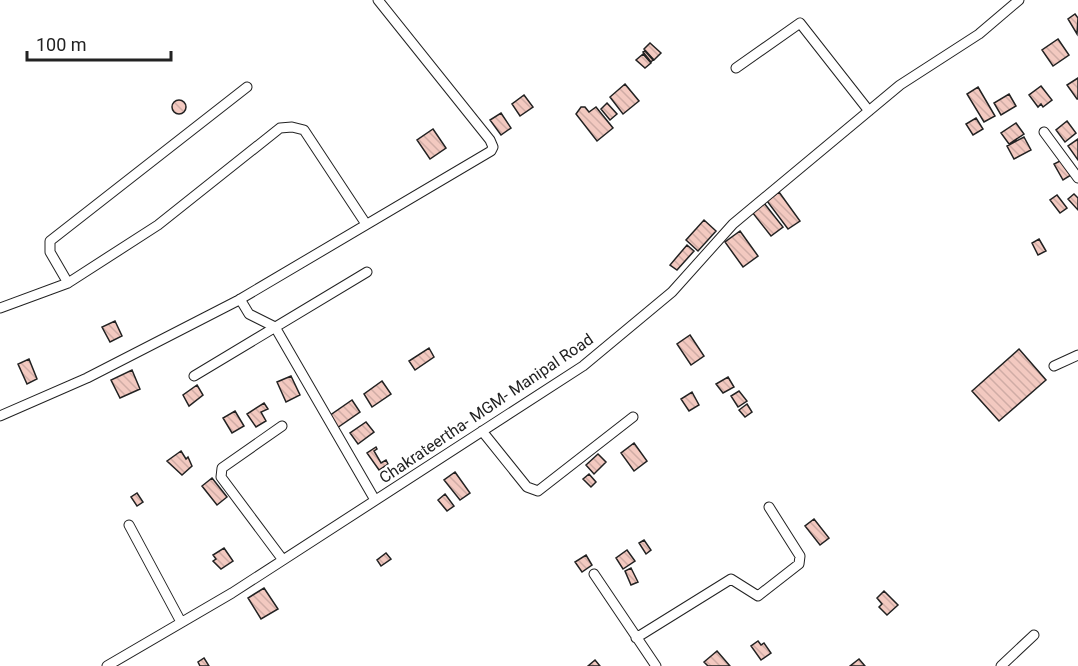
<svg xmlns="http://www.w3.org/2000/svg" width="1078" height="666" viewBox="0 0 1078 666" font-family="Roboto,sans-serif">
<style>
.building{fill:url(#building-back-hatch);stroke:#222;stroke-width:1.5}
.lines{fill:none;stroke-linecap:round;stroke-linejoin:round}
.minor-casing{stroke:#222;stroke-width:11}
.minor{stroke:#fff;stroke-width:9}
.labels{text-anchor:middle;stroke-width:4.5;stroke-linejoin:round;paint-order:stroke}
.street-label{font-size:16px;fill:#222;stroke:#fff}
</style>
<defs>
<pattern id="building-back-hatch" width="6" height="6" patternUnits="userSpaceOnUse" patternTransform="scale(1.5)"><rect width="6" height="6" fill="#f3c9c0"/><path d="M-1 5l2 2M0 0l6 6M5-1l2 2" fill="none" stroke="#d0aca5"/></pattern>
</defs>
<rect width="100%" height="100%" fill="#fff"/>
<path class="building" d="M1075,14l3,4 -1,16 -9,-15z
M1058,39l11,16 -16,11 -11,-16z
M650,43l11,10 -7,7 -10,-11z
M645,51l8,9 -2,2 -8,-10z
M643,54l8,9 -6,5 -9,-8z
M1078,78v21h-1l-10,-14z
M625,84l14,17 -16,13 -13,-17z
M1041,86l11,14 -9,7 -2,-3 -3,3 -9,-12z
M978,87l17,29 -11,6 -17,-28z
M1009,94l7,12 -15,9 -7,-12z
M524,95l9,12 -13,9 -8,-12z
M172 107a7 7 0 1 1 14 0a7 7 0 1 1-14 0Z
M607,103l10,11 -7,6 -9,-11z
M581,107h4l4,5 7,-5 17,21 -16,13 -21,-27z
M501,113l10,15 -10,7 -11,-15z
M976,118l7,11 -10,6 -7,-11z
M1067,121l9,12 -11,9 -9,-12z
M1016,123l8,11 -15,10 -8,-11z
M433,129l13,19 -16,11 -13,-19z
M1024,137l7,13 -17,9 -7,-13z
M1078,139v21l-10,-14z
M1062,160l9,15 -8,5 -9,-16z
M779,192l21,29 -12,8 -21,-28z
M1074,194l4,4v12l-10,-11z
M1057,195l10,13 -7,5 -10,-13z
M764,203l19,24 -12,9 -19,-24z
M704,220l12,11 -18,20 -12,-11z
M740,231l18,25 -15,11 -18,-25z
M1039,239l7,12 -8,4 -6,-12z
M687,245l7,6 -17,19 -7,-5z
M115,321l7,15 -12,6 -8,-15z
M690,335l14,21 -13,9 -14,-21z
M429,348l5,9 -19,13 -6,-9z
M1019,349l27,31 -47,41 -27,-30z
M29,359l8,20 -10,5 -9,-20z
M132,370l8,19 -20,9 -9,-18z
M291,376l9,19 -14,7 -9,-20z
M728,377l6,10 -11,6 -7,-9z
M382,381l9,13 -19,13 -8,-13z
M197,385l6,10 -14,11 -6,-11z
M739,391l8,10 -9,6 -7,-11z
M692,392l7,13 -10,6 -8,-12z
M352,400l8,12 -23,16 -8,-12z
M264,403l4,6 -7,3 5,9 -10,6 -9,-13z
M747,404l5,8 -7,5 -6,-7z
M235,411l9,15 -12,7 -9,-15z
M366,422l8,10 -16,12 -8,-11z
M634,443l13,18 -13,10 -13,-18z
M376,447l1,2 -3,2 7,12 5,-3 2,4 -9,6 -12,-17z
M181,451l5,8 2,-2 4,9 -10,9 -15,-14z
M598,454l8,8 -12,12 -8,-9z
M455,472l15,21 -10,7 -16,-20z
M589,474l7,8 -5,5 -8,-8z
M212,478l15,19 -10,8 -15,-19z
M137,493l6,9 -6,4 -6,-9z
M445,494l9,12 -7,5 -9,-11z
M814,519l15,19 -9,7 -15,-19z
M644,540l7,10 -5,4 -7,-11z
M224,548l9,13 -12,8 -8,-8 3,-2 -3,-4z
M627,550l8,11 -12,8 -7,-11z
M386,553l5,6 -10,7 -4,-6z
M586,555l6,10 -10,7 -7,-10z
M631,568l7,14 -7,3 -6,-14z
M264,588l14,21 -17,10 -13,-21z
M884,591l14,14 -11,10 -8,-8 3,-3 -5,-6z
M758,641l3,4 3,-2 7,10 -10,7 -10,-14z
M717,651l13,15h-22l-4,-4z
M204,658l5,8h-9l-2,-4z
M859,659l6,7h-15z
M595,660l5,6h-12z"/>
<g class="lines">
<g class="minor-casing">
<path id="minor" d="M736,68l64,-45 69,88
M1044,132l34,46
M68,283l-18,-31v-11l197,-154
M240,299l9,15 26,13 100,173
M0,308l68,-25 90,-58 122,-97 12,-1 12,3 62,94
M1054,366l24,-11
M194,376l173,-104
M0,416l87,-38 150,-77 254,-150 2,-4 -3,-7 -112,-140
M282,426l-60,42 -1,9 62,83
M482,431l45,56 11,4 95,-74
M129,525l52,97
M594,574l62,92
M636,638l95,-59 27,17 41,-32 1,-8 -31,-49
M107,666l125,-73 351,-227 89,-74 61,-68 167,-139 79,-51 40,-34
M1001,666l33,-31"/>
</g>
<use href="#minor" class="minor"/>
</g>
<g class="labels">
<g class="street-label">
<text transform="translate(486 408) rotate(-34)" y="6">Chakrateertha- MGM- Manipal Road</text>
</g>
</g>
<path d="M27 51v9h144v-9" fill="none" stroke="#222222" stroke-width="3"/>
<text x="36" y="51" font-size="18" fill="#222222" stroke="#ffffff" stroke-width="4.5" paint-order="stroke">100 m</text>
</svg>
